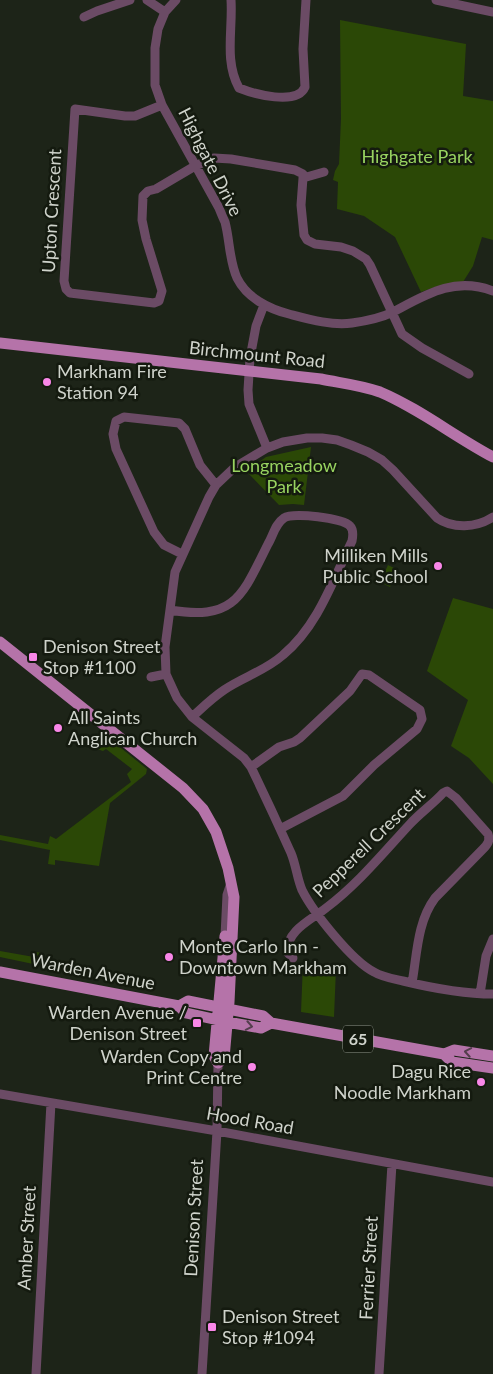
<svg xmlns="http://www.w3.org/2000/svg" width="493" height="1374" viewBox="0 0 493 1374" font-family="Lato,sans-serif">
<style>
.green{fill:#2b4806}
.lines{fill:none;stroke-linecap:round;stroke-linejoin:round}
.minor{stroke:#6b4b65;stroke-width:9}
.major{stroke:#b573a9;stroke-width:11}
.oneway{stroke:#543e4d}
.poi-dot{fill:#f987e8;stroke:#141a0f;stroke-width:2}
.labels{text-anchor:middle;stroke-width:5;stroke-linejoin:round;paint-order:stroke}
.shield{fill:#141a0f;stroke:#979c93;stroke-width:1}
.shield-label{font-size:16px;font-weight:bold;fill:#cfd3cb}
.park-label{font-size:18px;fill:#98d360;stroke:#141a0f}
.street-label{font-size:18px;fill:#cfd3cb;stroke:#141a0f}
.poi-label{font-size:18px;fill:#cfd3cb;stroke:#141a0f;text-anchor:start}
</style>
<rect width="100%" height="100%" fill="#1d2418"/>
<path class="green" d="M340,20l126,24 -3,52 30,5v139l-11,-3 -9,29 -10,16 -22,3 -20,7 -26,-55 -31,-21 -27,-7 1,-27 -5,-2 2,-9 4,-7 2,-45z
M311,447l-7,58 -11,-1 -14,1 -33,-34 20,-14z
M388,565l10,5 -8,17 -10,-5z
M453,598l40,11v175l-24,-26 -18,-12 17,-46 -41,-29z
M105,735l42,34 -1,5 -36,29 -11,63 -44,-6v5l-7,-1 2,-14 -50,-10v-5l48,9 2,-8 6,3 75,-57 -4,-8 5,-5 -26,-20 -3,2 -6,-2 3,-7 -4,-4 1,-2z
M0,951l34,6 2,-5 5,1 -3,12 -38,-8z
M303,963l33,6 -2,48 -33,-5z"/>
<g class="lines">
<path class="minor" d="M147,0l18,12
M176,0l-11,12 -7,17 -3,19v37l7,20 57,103c2,5 4,10 6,14 5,19 4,38 12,56 10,20 32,31 52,36 19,5 43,12 63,9 14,-2 29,-5 41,-11 32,-17 61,-36 100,-21
M231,0c2,29 -7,61 8,88 15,6 58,18 66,-1l-2,-38 3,-49
M436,0l57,12
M84,17l13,-6 33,-11
M162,105l-27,11h-10l-50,-7 -11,172 2,8 4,4 84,10 5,-2 3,-10 -16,-52 -4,-19 1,-24 5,-5 8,-2 39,-23 19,-8 17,1 64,11 8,4v4
M303,178l-2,27 3,30 3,5 8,4 26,3 12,4 13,8 4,6 32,69 20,14 47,26
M303,178l21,-6
M264,305l-8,21 -6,32 -2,32 1,14 18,44
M493,517c-17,11 -40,12 -56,1l-44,-48 -11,-10 -14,-8 -17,-7 -14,-5 -15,-2h-15l-24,4 -16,6 -32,19 -19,18 -7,12 -34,75 -10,75 1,27 11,24 15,19 52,41 7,9c14,29 27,57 40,86 5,12 6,25 11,37 11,22 50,71 72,82 8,5 20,7 29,9 29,7 60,13 90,13
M182,554l-18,-9 -10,-13 -38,-83 -3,-15 3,-13 8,-4 55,6 6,6 15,36 16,20
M170,610c65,11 72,-14 98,-66 5,-8 7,-20 16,-26 9,-6 59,0 66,8 4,4 3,10 2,15 -19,39 -34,85 -69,114 -18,16 -40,22 -59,35 -12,8 -22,18 -32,27
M151,677l15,-3
M251,767l28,-20 15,-5 6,-4 50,-47 12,-17 7,1 51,35 2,9 -5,10 -43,36 -31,31 -63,33
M225,936l2,-41 3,-9
M293,958l-6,-6c0,-22 24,-32 39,-44 32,-24 57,-55 84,-84 10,-11 23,-20 33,-31l4,-2 9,7 32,36c2,7 0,10 -5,15l-48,49c-18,24 -18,57 -23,85
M480,994l6,-38 7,-17
M0,1094l217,37 276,51
M36,1374l15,-271
M202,1374l15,-243 1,-68
M379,1374l13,-210"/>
<path class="major" d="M0,343l321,36c19,4 40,6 59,13 40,17 75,45 113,65
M0,642l183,146 20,21 13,23 12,36 6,29 -5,105 -5,56 -6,5 -4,-7 11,-120
M0,972l179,34 7,7 41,9 34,6 10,-5
M179,1006l9,-5 75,15 8,7 173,31 10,-4 39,6
M444,1054l8,8 41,6"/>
</g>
<defs><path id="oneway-chevron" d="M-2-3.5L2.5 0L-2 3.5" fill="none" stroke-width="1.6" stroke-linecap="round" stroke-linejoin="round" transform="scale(1.25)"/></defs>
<g class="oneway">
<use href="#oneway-chevron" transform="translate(249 1026) rotate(11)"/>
<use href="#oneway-chevron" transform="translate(468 1052) rotate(-170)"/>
</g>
<g class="poi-dot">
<circle cx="47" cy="382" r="5"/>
<circle cx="438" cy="566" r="5"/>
<rect x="28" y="652" width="10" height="10" rx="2.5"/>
<circle cx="58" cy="728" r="5"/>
<circle cx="169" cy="957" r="5"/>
<rect x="192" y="1018" width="10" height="10" rx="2.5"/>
<circle cx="252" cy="1067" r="5"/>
<circle cx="481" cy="1082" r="5"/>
<rect x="207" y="1322" width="10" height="10" rx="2.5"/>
</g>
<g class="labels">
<rect class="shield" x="343" y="1025.5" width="30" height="27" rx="4"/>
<g class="shield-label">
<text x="358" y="1045">65</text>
</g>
<g class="park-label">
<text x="417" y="163">Highgate Park</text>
<text x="284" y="472">Longmeadow<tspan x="284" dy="21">Park</tspan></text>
</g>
<g class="street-label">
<text transform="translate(210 162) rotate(63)" y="6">Highgate Drive</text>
<text transform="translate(52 211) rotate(-87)" y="6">Upton Crescent</text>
<text transform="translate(257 355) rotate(6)" y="6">Birchmount Road</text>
<text transform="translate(369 843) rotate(-44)" y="6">Pepperell Crescent</text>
<text transform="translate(93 972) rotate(11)" y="6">Warden Avenue</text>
<text transform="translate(250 1121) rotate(10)" y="6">Hood Road</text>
<text transform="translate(194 1218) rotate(-87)" y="6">Denison Street</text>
<text transform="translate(27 1238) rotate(-87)" y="6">Amber Street</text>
<text transform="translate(369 1268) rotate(-87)" y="6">Ferrier Street</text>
</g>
<g class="poi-label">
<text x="57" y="378">Markham Fire<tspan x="57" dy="21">Station 94</tspan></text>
<text x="428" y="562" text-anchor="end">Milliken Mills<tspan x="428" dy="21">Public School</tspan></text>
<text x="43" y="653">Denison Street<tspan x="43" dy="21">Stop #1100</tspan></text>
<text x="68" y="724">All Saints<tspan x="68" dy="21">Anglican Church</tspan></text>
<text x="179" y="953">Monte Carlo Inn -<tspan x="179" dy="21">Downtown Markham</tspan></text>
<text x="187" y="1019" text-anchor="end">Warden Avenue /<tspan x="187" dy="21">Denison Street</tspan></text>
<text x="242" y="1063" text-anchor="end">Warden Copy and<tspan x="242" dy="21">Print Centre</tspan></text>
<text x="471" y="1078" text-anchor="end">Dagu Rice<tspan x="471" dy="21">Noodle Markham</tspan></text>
<text x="222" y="1323">Denison Street<tspan x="222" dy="21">Stop #1094</tspan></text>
</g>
</g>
</svg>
